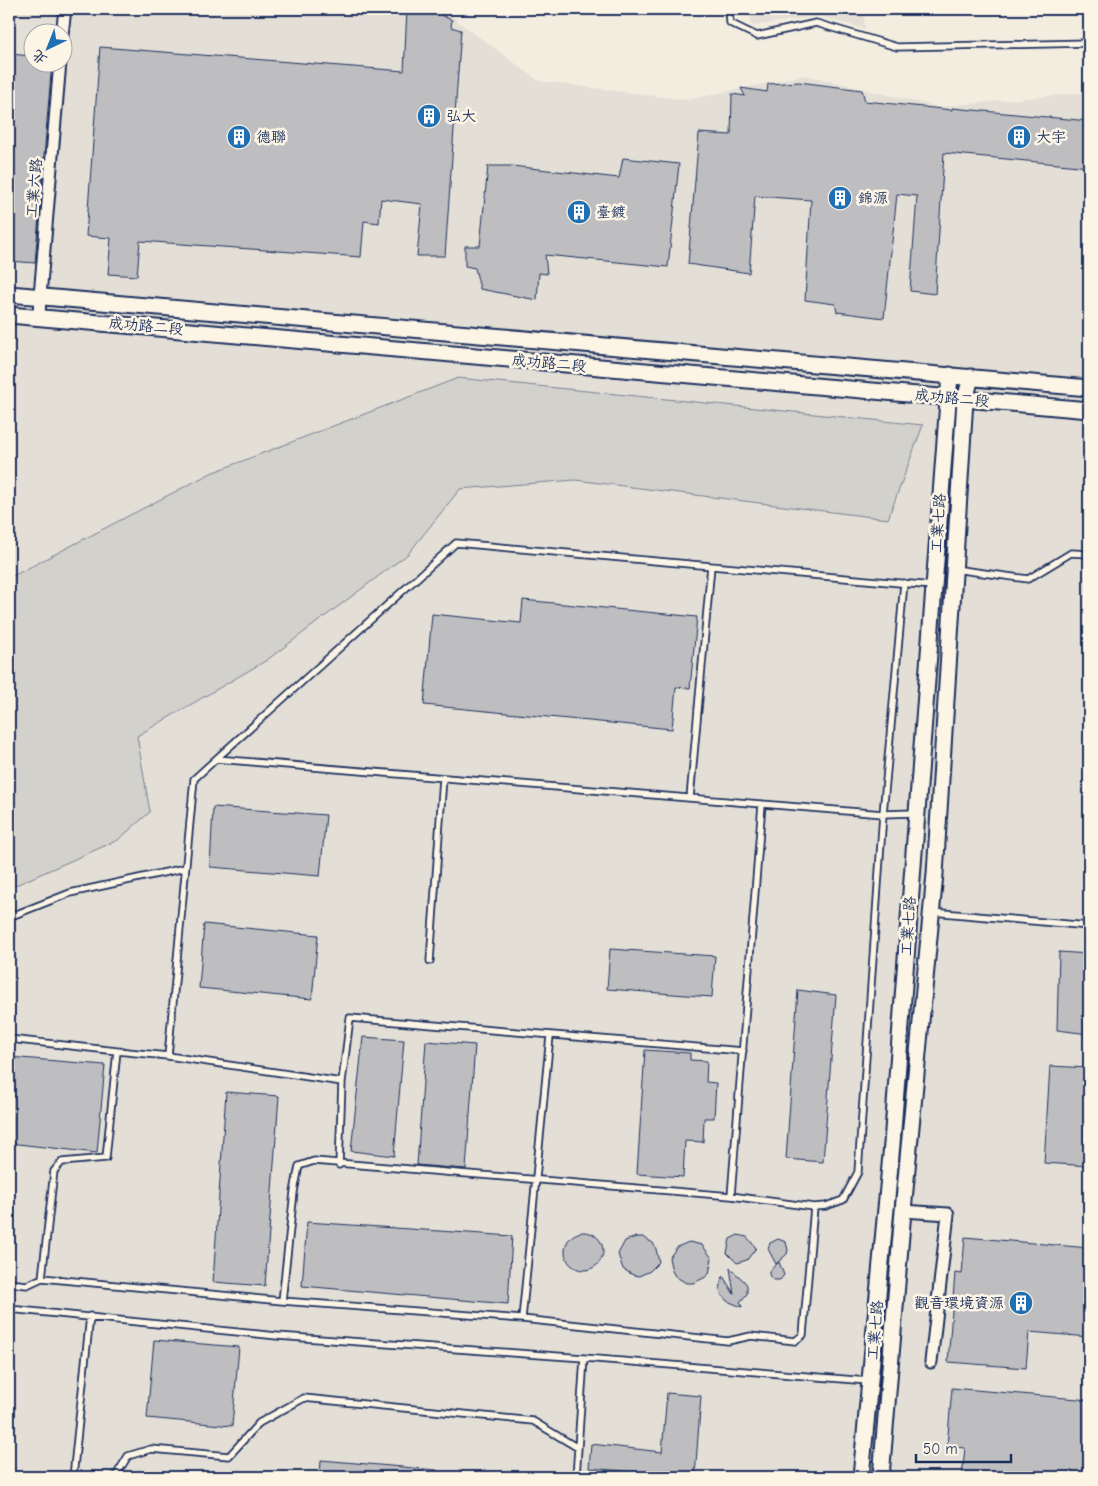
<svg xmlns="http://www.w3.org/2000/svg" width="1098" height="1486" viewBox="0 0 1098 1486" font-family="'Comic Neue','LXGW WenKai TC',sans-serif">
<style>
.built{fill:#e3dfd6;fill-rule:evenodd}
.green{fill:#d3d1cc;stroke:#778095}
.building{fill:#bebec0;stroke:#1b2f5e}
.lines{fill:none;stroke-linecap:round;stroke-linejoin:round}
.service-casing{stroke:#1b2f5e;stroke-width:9}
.minor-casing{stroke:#1b2f5e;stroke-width:15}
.tertiary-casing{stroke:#1b2f5e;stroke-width:19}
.service{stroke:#fcf5e5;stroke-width:5.5}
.minor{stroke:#fcf5e5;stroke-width:11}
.tertiary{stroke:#fcf5e5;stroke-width:15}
.labels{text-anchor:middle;stroke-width:5;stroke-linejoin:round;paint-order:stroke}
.poi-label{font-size:15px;fill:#1b2f5e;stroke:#fcf5e5;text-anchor:start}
.street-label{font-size:15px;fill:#1b2f5e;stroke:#fcf5e5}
</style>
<rect width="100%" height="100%" fill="#f3ede0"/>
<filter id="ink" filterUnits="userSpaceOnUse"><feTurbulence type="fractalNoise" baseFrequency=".02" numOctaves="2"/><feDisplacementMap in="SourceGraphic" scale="10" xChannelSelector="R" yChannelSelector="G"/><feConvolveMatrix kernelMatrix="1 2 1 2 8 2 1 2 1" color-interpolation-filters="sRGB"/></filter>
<g filter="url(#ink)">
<path class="built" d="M9,9h434l17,14 79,58 148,19 118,-25 133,32 151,-15v1385h-1080zM32,32h30v30h-30z
M749,9h114l2,20 -47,-13 -66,10z"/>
<path class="green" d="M458,378l465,47 -35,94 -313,-39 -115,9 -52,65 -141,106 -130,76 13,76 -32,28 -109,48v-310l202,-105z"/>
<path class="building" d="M407,9h20l25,11 -1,7 10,3 -16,226h-28l5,-52 -41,-5 -2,24 -15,-2 -3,36 -221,-16 -3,35 -29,-2 3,-36 -25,-2 14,-189 304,24z
M9,54l23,2v6h20l-17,201 -26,-2z
M799,82l63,8 3,11 87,9v-2l137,13v46l-145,-14 -9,141 -25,-3 7,-95 -20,-2 -13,124 -47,-6 -2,-8 -30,-4 6,-100 -56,-4 -6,77 -61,-9 11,-131 32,2 1,-41 13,2 -4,-8 26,4 1,-8z
M623,158l56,6 -11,103 -123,-12 2,19 -8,-1 -2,27 -57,-11 -5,-21 -10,-2v-20h15l8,-80h24l107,12z
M523,600l174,17 -7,71 -14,-1 -4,42 -248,-24 8,-91 89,9z
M213,807l113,8 -6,61 -110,-9z
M204,924l114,11 -6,64 -113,-11z
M610,949l105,7 -3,41 -105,-8z
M1059,952l30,2v80l-32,-4z
M798,990l38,5 -13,167 -37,-3z
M363,1037l41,3 -10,116 -43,-5z
M426,1041l49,4 -9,124 -49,-4z
M645,1050l45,3v7l17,1 -1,21 10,1 -2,35h-10l-1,24 -18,-1 -2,36 -46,-3z
M9,1057l96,8 -8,88 -88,-10z
M1050,1066l39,2v98l-45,-3z
M226,1092l53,4 -14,190 -52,-4z
M307,1222l205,14 -4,68 -206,-18z
M565 1251a19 19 0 1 1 38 0a19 19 0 1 1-38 0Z
M738,1235l9,2 9,11 -9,12 -10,3 -10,-10 3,-14z
M636,1237h7l10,6 3,6 3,13 -9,9 -11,5 -6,-1 -10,-6 -5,-15 7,-13z
M965,1237l124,11v89l-60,-5 -3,36 -78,-6 7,-89 7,1z
M778,1239l8,3 2,8 -1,4 -11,10 -8,-15 2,-6z
M689,1242l13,3 10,13 -3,16 -5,4 -11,5h-7l-11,-7 -3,-5 -3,-13 8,-11z
M779,1262l5,13 -4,5h-7l-4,-5v-4z
M730,1268l14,13 3,4v9l-7,8 2,5 -15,-6 -6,-7 -1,-5 3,-13 11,18z
M154,1340l85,7 -7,79 -85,-8z
M952,1388l137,12v77h-127l3,-29 -18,-2z
M667,1393l34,3 -6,81 -106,-9 2,-24 71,8z
M321,1460l116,10 -1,7h-116z"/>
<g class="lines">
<g class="service-casing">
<path id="service" d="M729,9l1,14 27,13 59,-13 81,24 192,-4
M954,569l74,10 43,-26 18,1
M216,759l240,-216 477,43
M690,798l21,-232
M932,912l157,14
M9,917l61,-24 115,-25
M430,961l13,-183
M9,1039l108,12 -11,107 -44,4 -8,9 -12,107 -15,7 -18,-2
M117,1051l51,5
M342,1082l8,-64 393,33
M339,1165l3,-83 -174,-26 26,-277 22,-20 667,55 32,-1
M731,1196l31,-392
M42,1278l240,23 240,18 28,-283
M282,1301l12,-109 5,-26 15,-5 417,35 83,11
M9,1309l268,27 307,22 284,23
M522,1319l206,22 23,-5 44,5 8,-6 11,-128 12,-1 17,-6 15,-28 25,-358 21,-231
M578,1448l6,-90
M73,1477l17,-161
M115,1477l13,-21 23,-7 78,7 30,-33 45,-25 229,23 45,27 -2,29"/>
</g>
<g class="minor-casing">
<path id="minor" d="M62,35l3,-26
M39,317l1,-21 20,-234
M903,1211l45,3 -17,148"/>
</g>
<g class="tertiary-casing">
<path id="tertiary" d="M9,294l1080,94
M9,315l1080,95
M861,1477l31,-333 58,-769
M881,1477l22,-266 32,-337 30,-474 6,-23"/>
</g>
<use href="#service" class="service"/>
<use href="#minor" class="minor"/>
<use href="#tertiary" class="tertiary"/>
</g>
</g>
<defs>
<g id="building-disc" transform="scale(1.25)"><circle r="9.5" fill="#1f6fb2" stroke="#fcf5e5"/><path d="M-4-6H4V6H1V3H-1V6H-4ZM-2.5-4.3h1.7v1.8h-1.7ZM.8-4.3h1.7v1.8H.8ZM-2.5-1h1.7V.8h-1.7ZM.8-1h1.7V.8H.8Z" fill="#fff"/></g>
</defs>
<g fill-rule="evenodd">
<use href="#building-disc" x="429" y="116"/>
<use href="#building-disc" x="239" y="137"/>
<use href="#building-disc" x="1019" y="137"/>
<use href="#building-disc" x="840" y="198"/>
<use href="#building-disc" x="579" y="212"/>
<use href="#building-disc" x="1021" y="1303"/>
</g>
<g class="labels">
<g class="poi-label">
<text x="446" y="121">弘大</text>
<text x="256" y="142">德聯</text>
<text x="1036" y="142">大宇</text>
<text x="858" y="203">錦源</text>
<text x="596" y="217">臺鍍</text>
<text x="1004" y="1308" text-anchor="end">觀音環境資源</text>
</g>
<g class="street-label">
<text transform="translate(34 188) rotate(-85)" y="5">工業六路</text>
<text transform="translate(146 326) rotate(5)" y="5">成功路二段</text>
<text transform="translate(549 363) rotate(5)" y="5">成功路二段</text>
<text transform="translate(952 398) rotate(5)" y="5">成功路二段</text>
<text transform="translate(938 523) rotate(-86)" y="5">工業七路</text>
<text transform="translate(908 926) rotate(-86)" y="5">工業七路</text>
<text transform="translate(875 1330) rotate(-85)" y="5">工業七路</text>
</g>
</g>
<rect width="1098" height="1486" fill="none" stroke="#fcf5e5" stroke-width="30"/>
<rect x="15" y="15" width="1068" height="1456" fill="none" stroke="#1b2f5e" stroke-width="2" filter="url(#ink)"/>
<g transform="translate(48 48) rotate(223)"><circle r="24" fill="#fcf5e5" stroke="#a2a6af"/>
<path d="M0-4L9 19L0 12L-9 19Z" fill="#1f6fb2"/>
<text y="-8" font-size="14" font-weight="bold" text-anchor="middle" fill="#1b2f5e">北</text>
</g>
<path d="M916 1454v8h95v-8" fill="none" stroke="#1b2f5e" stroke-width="2.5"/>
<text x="923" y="1454" font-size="15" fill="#1b2f5e" stroke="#fcf5e5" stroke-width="4" paint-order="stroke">50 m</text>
</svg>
